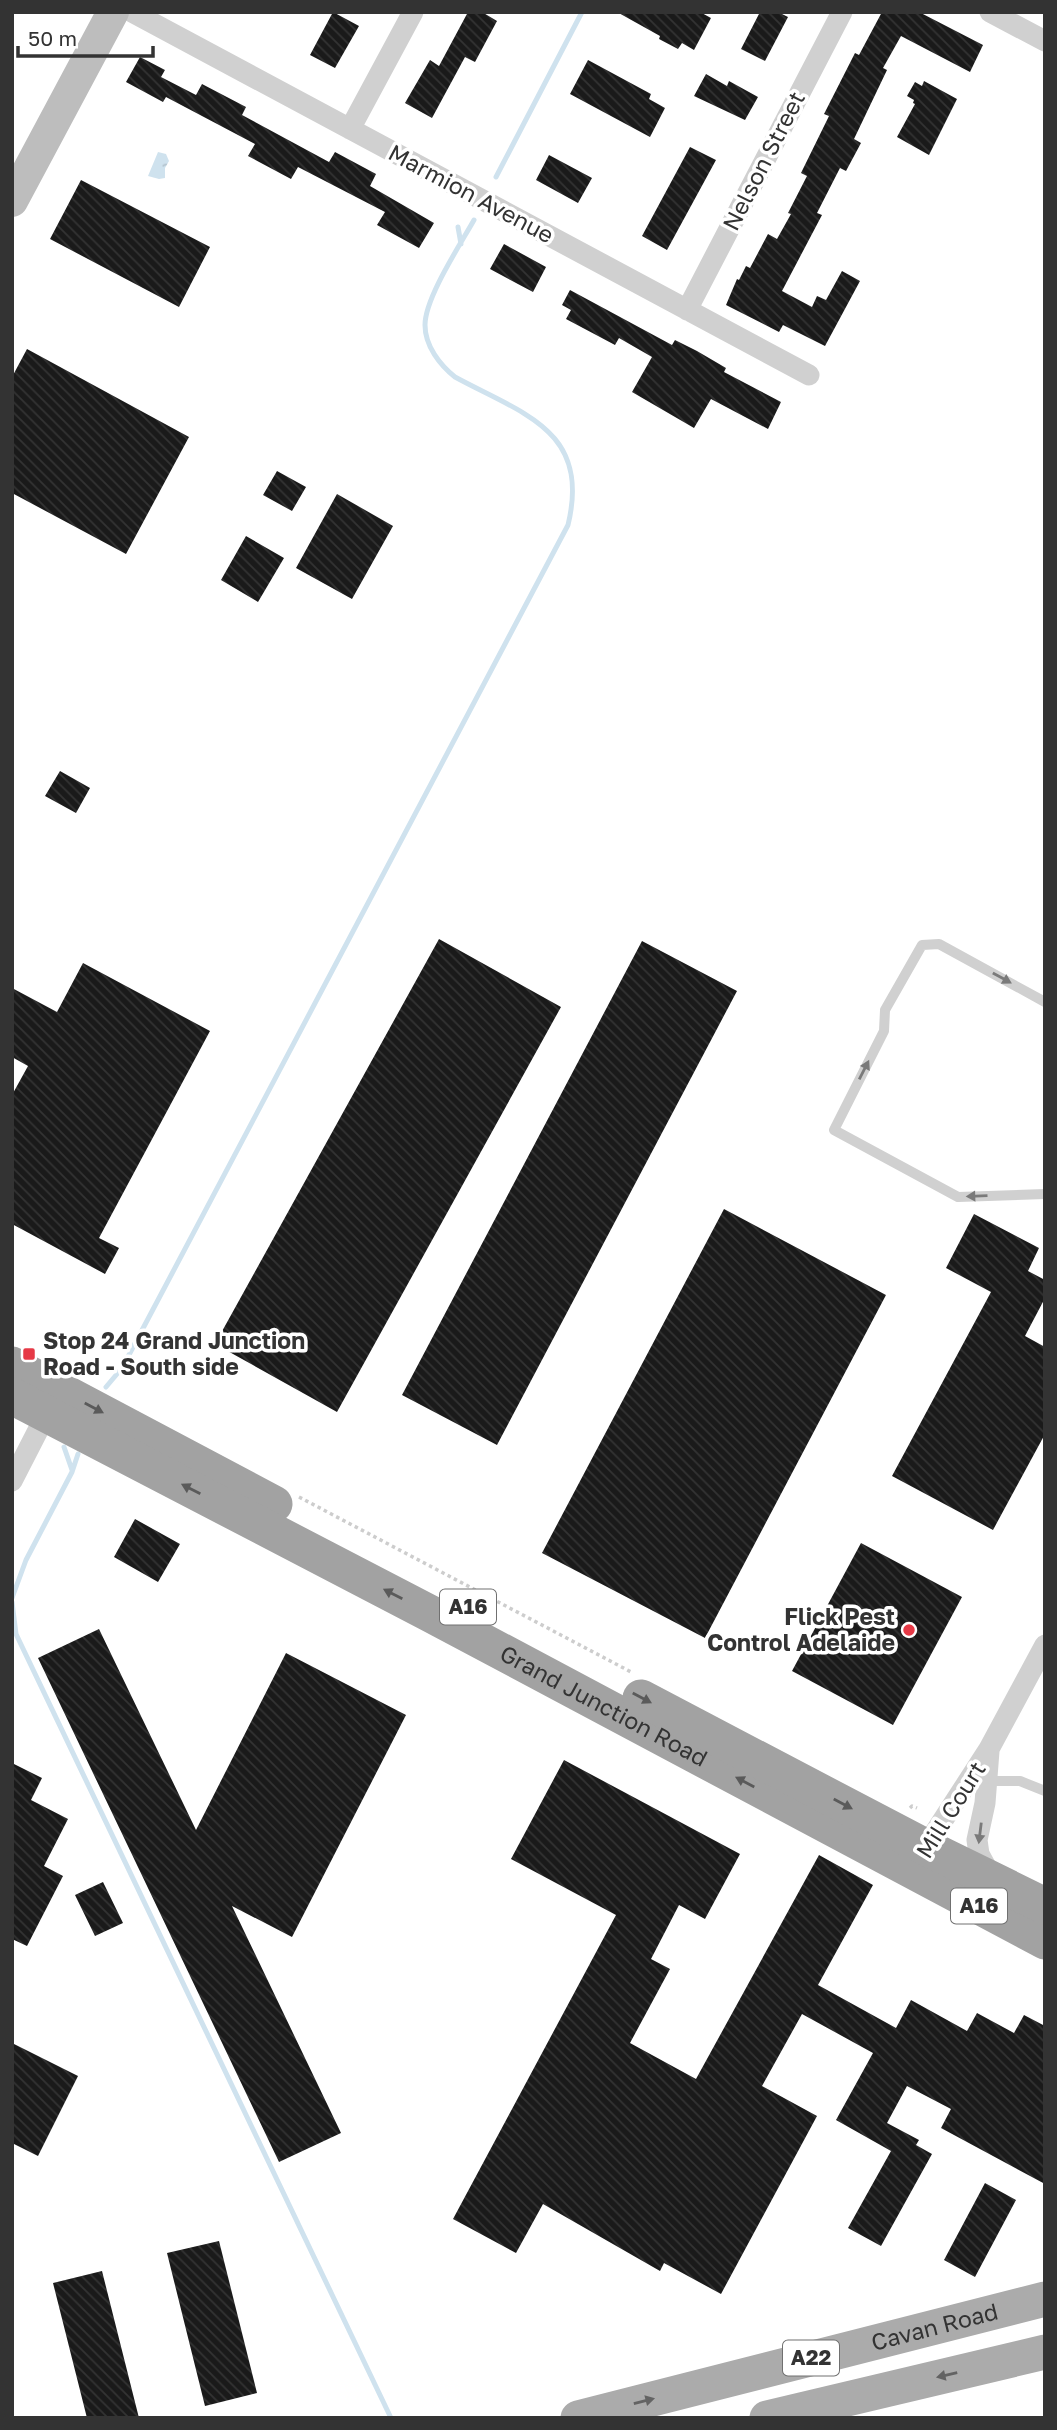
<svg xmlns="http://www.w3.org/2000/svg" width="1057" height="2430" viewBox="0 0 1057 2430" font-family="'Golos Text',sans-serif">
<style>
.water{fill:url(#water-ripples)}
.lines{fill:none;stroke-linecap:round;stroke-linejoin:round}
.stream{stroke:#cfe2ee;stroke-width:5}
.building{fill:url(#building-back-hatch)}
.path{stroke:#cdcdcd;stroke-width:3.5;stroke-dasharray:3.5 3.5;stroke-linecap:butt}
.service{stroke:#d0d0d0;stroke-width:10}
.minor{stroke:#d0d0d0;stroke-width:21}
.secondary{stroke:#bdbdbd;stroke-width:32}
.primary{stroke:#ababab;stroke-width:35}
.trunk{stroke:#a2a2a2;stroke-width:37}
.oneway{fill:#7a7a7a}
.oneway2{fill:#5a5a5a}
.oneway3{fill:#636363}
.poi-dot{fill:#e63946;stroke:#fff;stroke-width:2.5}
.labels{text-anchor:middle;stroke-width:7;stroke-linejoin:round;paint-order:stroke}
.shield{fill:#fff;stroke:#707070;stroke-width:2}
.shield-label{font-size:21px;font-weight:bold;fill:#333}
.street-label{font-size:23px;fill:#333;stroke:#fff}
.poi-label{font-size:23px;font-weight:bold;fill:#333;stroke:#fff;text-anchor:start}
</style>
<defs>
<pattern id="water-ripples" width="26" height="14" patternUnits="userSpaceOnUse" patternTransform="scale(1.75)"><rect width="26" height="14" fill="#cfe2ee"/><path d="M2 4q2-2 4 0t4 0M15 11q2-2 4 0t4 0" fill="none" stroke="#b2c2cd"/></pattern>
<pattern id="building-back-hatch" width="6" height="6" patternUnits="userSpaceOnUse" patternTransform="scale(1.75)"><rect width="6" height="6" fill="#1a1a1a"/><path d="M-1 5l2 2M0 0l6 6M5-1l2 2" fill="none" stroke="#333"/></pattern>
</defs>
<rect width="100%" height="100%" fill="#fff"/>
<path class="water" d="M158,152l8,2 3,7 -4,7v10l-6,1 -11,-3z"/>
<g class="lines">
<path class="stream" d="M496,177l86,-165
M458,227l3,17
M106,1387l16,-19 446,-843c23,-95 -45,-111 -113,-148 -15,-12 -30,-31 -30,-52 0,-27 35,-80 49,-105
M64,1447l8,23
M12,1598l14,-38 46,-88 6,-18
M12,1602l4,32 375,784"/>
</g>
<path class="building" d="M333,12l26,14 -24,42 -25,-13z
M468,12h14l15,9 -22,41 -10,-5 -33,61 -27,-15 25,-43 9,6z
M617,12h83l11,6 -17,32 -12,-7 -4,6 -19,-10 1,-3z
M760,12h18l10,5 -23,44 -24,-12z
M882,12h37l64,33 -13,27 -69,-36 -18,32 4,2 -33,69 7,4 -15,28 -6,-3 -23,45 5,2 -40,76 30,16 5,-11 9,4 16,-29 18,10 -35,65 -42,-21 -4,7 -53,-27 11,-26 2,1 7,-14 4,2 18,-34 9,5 14,-25 -3,-1 19,-37 -6,-3 28,-57 -5,-2 31,-61 4,2z
M140,57l25,13 -4,7 35,18 6,-11 44,23 -4,8 87,47 6,-10 41,22 -6,12 64,37 -15,25 -42,-23 8,-13 -87,-45 -7,12 -43,-23 7,-12 -89,-47 -3,5 -37,-20z
M588,60l63,34 -2,5 16,9 -15,29 -80,-43z
M706,74l21,12 2,-5 29,16 -13,23 -51,-24z
M924,81l33,18 -28,56 -32,-18 18,-33 -2,-1 1,-3 -7,-4 8,-14 7,4z
M690,147l26,13 -49,90 -25,-14z
M549,155l43,23 -14,25 -42,-23z
M81,180l129,67 -31,60 -129,-68z
M504,244l42,23 -13,25 -43,-23z
M570,290l102,55 3,-5 22,11 29,17 -2,4 57,30 -13,27 -57,-30 -17,29 -62,-36 20,-35 -33,-19 -4,7 -49,-26 5,-9 -9,-5z
M27,349l162,88 -63,117 -114,-61v-116z
M277,471l29,16 -14,24 -29,-16z
M337,494l56,32 -41,73 -56,-31z
M246,536l38,22 -26,44 -37,-22z
M60,771l30,17 -14,25 -31,-17z
M439,939l122,68 -224,405 -122,-68z
M642,941l95,50 -240,454 -95,-50z
M83,963l127,68 -111,207 20,10 -14,26 -93,-50v-129l16,-29 -16,-9v-69l45,24z
M724,1209l162,86 -181,343 -163,-85z
M974,1214l65,34 -11,23 17,9v18l-20,38 20,11v87l-52,96 -101,-54 99,-184 -45,-24z
M135,1519l45,25 -22,38 -44,-25z
M861,1543l101,54 -69,128 -101,-54z
M99,1629l97,201 90,-177 120,62 -114,222 -60,-31 109,227 -62,29 -241,-504z
M564,1760l176,94 -35,65 -26,-14 -28,54 19,10 -40,74 66,36 123,-224 54,30 -55,100 78,43 15,-28 56,31 10,-18 37,20 10,-18 21,11v158l-104,-56 10,-19 -44,-23 -20,37 32,17 -3,5 16,9 -51,92 -33,-18 43,-77 -55,-31 37,-67 -71,-39 -40,72 55,30 -96,178 -57,-31 -4,8 -117,-67 -27,49 -63,-34 163,-304 -105,-56z
M12,1763l30,15 -11,22 37,19 -24,47 19,10 -36,70 -15,-7z
M103,1882l20,41 -28,13 -20,-41z
M12,2043l66,33 -40,80 -26,-13z
M985,2183l31,17 -41,77 -31,-17z
M219,2241l38,152 -52,13 -38,-153z
M102,2271l37,147h-52l-34,-135z"/>
<g class="lines">
<path class="path" d="M299,1497l334,176
M910,1808l2,-2 5,2"/>
<path class="service" d="M1045,1002l-106,-58 -17,1 -37,65 -1,21 -50,99 124,67 87,-3
M986,1781h34l25,10"/>
<path class="minor" d="M132,12l677,363
M990,12l55,29
M350,129l63,-117
M687,310l155,-298
M12,1481l38,-74
M989,1751l-4,52 -8,37 2,14 12,22
M921,1854l68,-105 56,-104"/>
<path class="secondary" d="M12,201l101,-189"/>
<g class="primary">
<path id="s1" d="M578,2418l467,-119"/>
<path d="M767,2418l278,-66"/>
</g>
<g class="trunk">
<path d="M12,1365l262,139"/>
<path id="s2" d="M12,1396l417,217 616,328"/>
<path d="M641,1698l284,149 120,59"/>
</g>
</g>
<defs><path id="oneway-solid" d="M-6-.8H1V-3.2L6.5 0L1 3.2V.8H-6Z" transform="scale(1.75)"/></defs>
<g class="oneway">
<use href="#oneway-solid" transform="translate(1002 978) rotate(29)"/>
<use href="#oneway-solid" transform="translate(864 1070) rotate(-63)"/>
<use href="#oneway-solid" transform="translate(977 1196) rotate(178)"/>
<use href="#oneway-solid" transform="translate(980 1833) rotate(97)"/>
</g>
<g class="oneway2">
<use href="#oneway-solid" transform="translate(94 1408) rotate(28)"/>
<use href="#oneway-solid" transform="translate(191 1489) rotate(-153)"/>
<use href="#oneway-solid" transform="translate(393 1594) rotate(-153)"/>
<use href="#oneway-solid" transform="translate(642 1698) rotate(28)"/>
<use href="#oneway-solid" transform="translate(745 1782) rotate(-152)"/>
<use href="#oneway-solid" transform="translate(843 1804) rotate(28)"/>
</g>
<g class="oneway3">
<use href="#oneway-solid" transform="translate(947 2375) rotate(167)"/>
<use href="#oneway-solid" transform="translate(644 2401) rotate(-14)"/>
</g>
<g class="poi-dot">
<rect x="22" y="1347" width="14" height="14" rx="3.5"/>
<circle cx="909" cy="1630" r="7"/>
</g>
<g class="labels">
<g class="shield">
<rect x="440" y="1589.5" width="56" height="35" rx="5"/>
<rect x="951" y="1888.5" width="56" height="35" rx="5"/>
<rect x="783" y="2340.5" width="56" height="35" rx="5"/>
</g>
<g class="shield-label">
<text x="468" y="1614">A16</text>
<text x="979" y="1913">A16</text>
<text x="811" y="2365">A22</text>
</g>
<g class="street-label">
<text transform="translate(764 161) rotate(-63)" y="8">Nelson Street</text>
<text transform="translate(471 194) rotate(28)" y="8">Marmion Avenue</text>
<text dy="8" stroke="none"><textPath href="#s2" startOffset="668">Grand Junction Road</textPath></text>
<text transform="translate(951 1810) rotate(-58)" y="8">Mill Court</text>
<text dy="8" stroke="none"><textPath href="#s1" startOffset="368">Cavan Road</textPath></text>
</g>
<g class="poi-label">
<text x="43" y="1349">Stop 24 Grand Junction<tspan x="43" dy="26">Road - South side</tspan></text>
<text x="895" y="1625" text-anchor="end">Flick Pest<tspan x="895" dy="26">Control Adelaide</tspan></text>
</g>
</g>
<rect width="1057" height="2430" fill="none" stroke="#333333" stroke-width="28"/>
<path d="M18 46v10h135v-10" fill="none" stroke="#333333" stroke-width="3.5"/>
<text x="28" y="46" font-size="21" fill="#333333" stroke="#ffffff" stroke-width="5" paint-order="stroke">50 m</text>
</svg>
